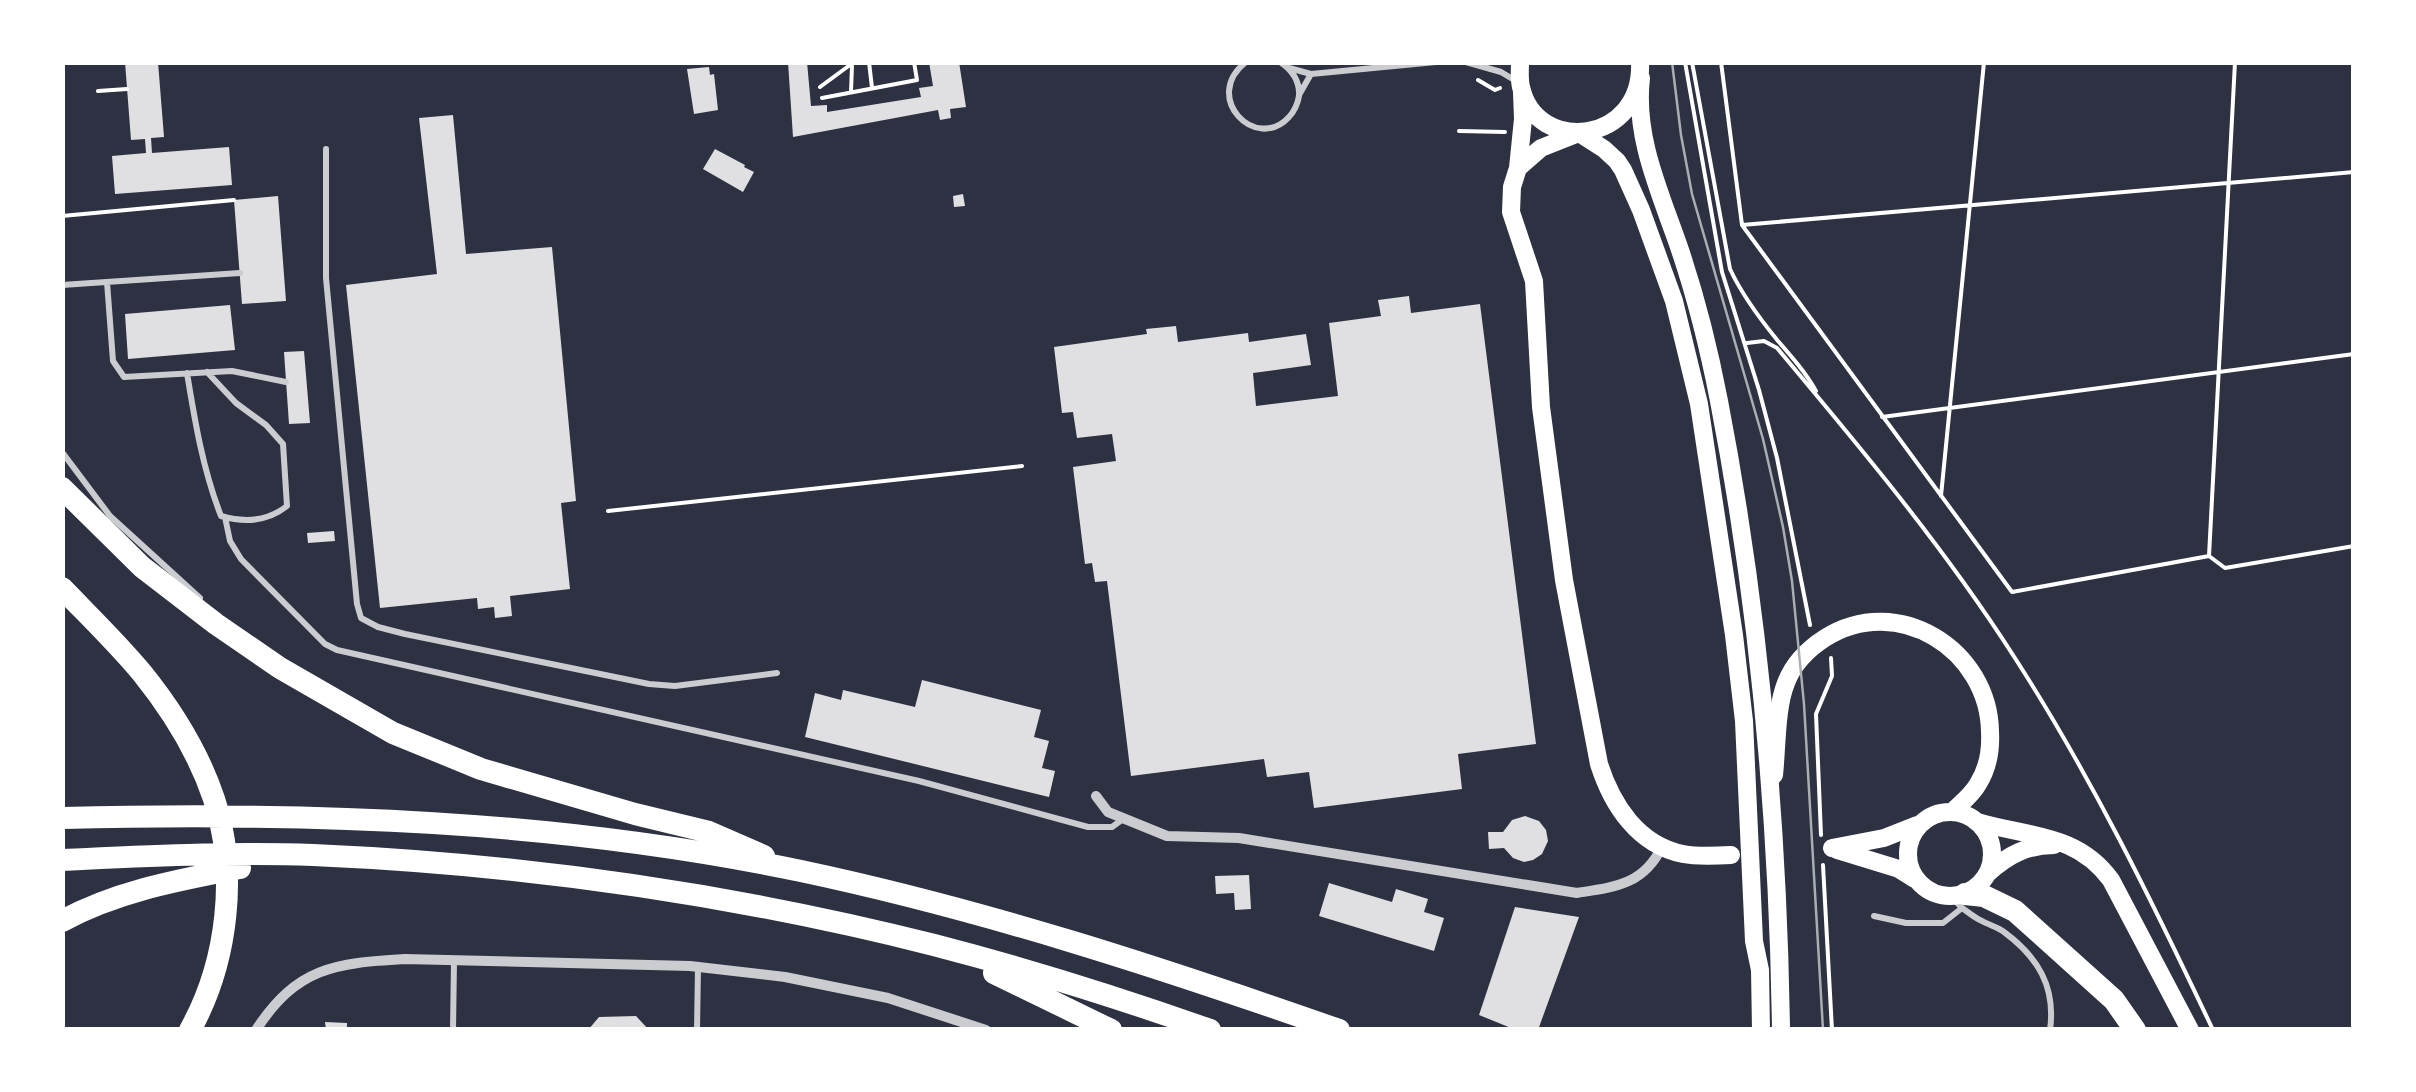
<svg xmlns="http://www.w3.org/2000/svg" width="2416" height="1092" viewBox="0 0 2416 1092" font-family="'Titillium Web',sans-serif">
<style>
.building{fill:#e0e0e3}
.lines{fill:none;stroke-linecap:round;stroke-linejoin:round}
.path{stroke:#fff;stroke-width:4}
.service{stroke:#caccd0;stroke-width:6}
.minor{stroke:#caccd0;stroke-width:10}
.secondary{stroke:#fff;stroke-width:18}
.primary{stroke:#fff;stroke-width:18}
.motorway{stroke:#fff;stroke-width:22}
.tram{stroke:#abadb3;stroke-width:2.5}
</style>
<rect width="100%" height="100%" fill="#2d3142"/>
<path class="building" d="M125,62h33l6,75 -13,1 1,15 77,-6 3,38 -117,9 -3,-38 34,-3 -1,-14 -14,1z
M788,62h19l4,44 16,-1v7l94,-15 -2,-9 14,-2 -4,-24h30l7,45 -16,2 1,9 -11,2 -2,-10 -145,27z
M709,67l1,8 4,-1 4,36 -24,4 -7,-45z
M453,115l13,139 86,-7 24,254 -15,2 9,86 -60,7 2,20 -17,2 -1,-11 -16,2 -1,-11 -97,10 -34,-323 91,-11 -18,-156z
M715,149l30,16 -1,2 10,5 -11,20 -40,-23z
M963,194l2,12 -11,1 -1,-11z
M278,196l8,105 -44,3 -8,-104z
M1409,296l2,17 69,-9 56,440 -78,10 4,35 -148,19 -5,-36 -42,5 -3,-18 -133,17 -24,-195 -12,1 -3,-19 -7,1 -12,-97 43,-6 -4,-27 -35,4 -4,-26 -11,1 -8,-66 93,-13 -1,-5 30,-3 2,16 70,-9 1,9 57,-8 5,31 -58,8 3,33 82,-10 -9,-73 52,-7 -3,-16z
M230,305l5,45 -107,9 -3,-45z
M304,351l6,72 -21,1 -5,-72z
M334,531l1,10 -27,2 -1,-10z
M922,680l119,30 -7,27 15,4 -7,27 13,3 -6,26 -244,-60 10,-44 26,7 2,-10 72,17z
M1525,816l14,5 7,9 2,11 -6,13 -9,6 -9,2 -11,-4 -9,-10 -15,1 -1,-17h15l9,-12z
M1249,875l2,34 -16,1 -1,-17 -18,1 -1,-18z
M1329,883l63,19 4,-13 32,10 -4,13 20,6 -10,33 -115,-35z
M1515,907l64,10 -41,113h-22l-37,-15z
M636,1016l13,14h-61l11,-13z
M325,1022l22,1v7h-21z"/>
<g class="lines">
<path class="path" d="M869,62l3,26
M1685,62l37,210 37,118 18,68 33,167
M1692,62l38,207c12,26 30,50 48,72 14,16 28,32 38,50
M1721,62l21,163 270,367 197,-36
M2235,62l-26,494 16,12 129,-22
M1478,80l17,10 5,-2
M820,87l34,-25
M98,91l29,-2
M851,91l1,-25
M822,98l95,-18 -3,-18
M1459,131l46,1
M62,216l172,-16
M1742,225l612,-53
M1747,343l17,-2 13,7c83,99 166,198 236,307 77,119 139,246 200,375
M1882,417l472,-63
M1941,496l43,-434
M608,511l414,-45
M1821,835l-5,-121 16,-38 -1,-18
M1823,865l9,165"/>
<path class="service" d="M1246,62c-45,35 10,91 43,55 5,-5 9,-14 10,-21 1,-15 -7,-26 -19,-34
M1466,62l35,10 15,9
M1289,68l22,6 125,-12
M1299,95l12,-21
M326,149v129l31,326 4,14 17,9 27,7 244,50 26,2 102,-13
M107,282l6,79 11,16 108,-6 54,11
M62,285l178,-12
M187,373c8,49 16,97 34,143 24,7 46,6 66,-10l-4,-62 -17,-19 -30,-22 -29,-31
M62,452l48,64 90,82
M225,517l5,24 11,18 84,85 12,6 582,131 169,46h24l11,-8
M1951,896l11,12
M1874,916l32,7h37l19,-15c6,4 13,10 20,13 7,4 16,6 22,11 34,25 52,55 46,98
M453,1030l1,-69
M697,1030l1,-62"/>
<path class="minor" d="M1096,796l12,16 59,24 72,2 338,55c38,-6 66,-8 85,-46
M256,1030c41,-63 79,-67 149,-71l285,7 95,11 103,21 98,32"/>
<path class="secondary" d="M1522,92l1,27 -5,49 -6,19 -1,25 23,69 7,126 23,173 35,184c13,41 39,81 84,90 15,3 32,2 48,1
M1518,168l23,-20 38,-15
M1774,775c3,-27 2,-68 12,-92 7,-19 22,-34 39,-45 73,-46 164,12 165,94 1,18 -2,36 -12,52 -6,11 -17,19 -26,28
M1908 854a42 42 0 1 1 84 0a42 42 0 1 1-84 0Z
M1978,822c50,15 99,11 133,58l79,150
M1832,848l52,-10 33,-13
M1837,850l62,19 16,10
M1988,873c20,-18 39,-28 66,-28"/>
<path class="primary" d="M1520,62c0,8 -1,17 1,25 15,69 123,57 119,-25
M1641,78c-7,59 19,114 38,169 17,50 30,102 40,154 40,207 59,418 62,629
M1579,133l25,16 13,12 6,9 18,40 33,91 25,103 35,231 10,86 10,220 6,29 1,60"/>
<path class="motorway" d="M62,488l80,79 74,57 64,44 113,65 88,36 154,45 74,18 55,24
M62,588c27,28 55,55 80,85 29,36 57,81 72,126 24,73 14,163 -24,231
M62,818c248,-6 496,2 739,53 184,39 361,97 538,159
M62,860c83,-4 168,-8 251,-5 208,9 419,39 621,90 93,24 185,53 276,85
M1965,894l19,2 31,15 99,89 21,30
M62,921c55,-30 117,-41 178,-53
M994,973l117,57"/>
<path class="tram" d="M1672,62l9,73 11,59 71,245 20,88 9,54 12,123 19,326"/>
</g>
<rect width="2416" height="1092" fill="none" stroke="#ffffff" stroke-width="130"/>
</svg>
